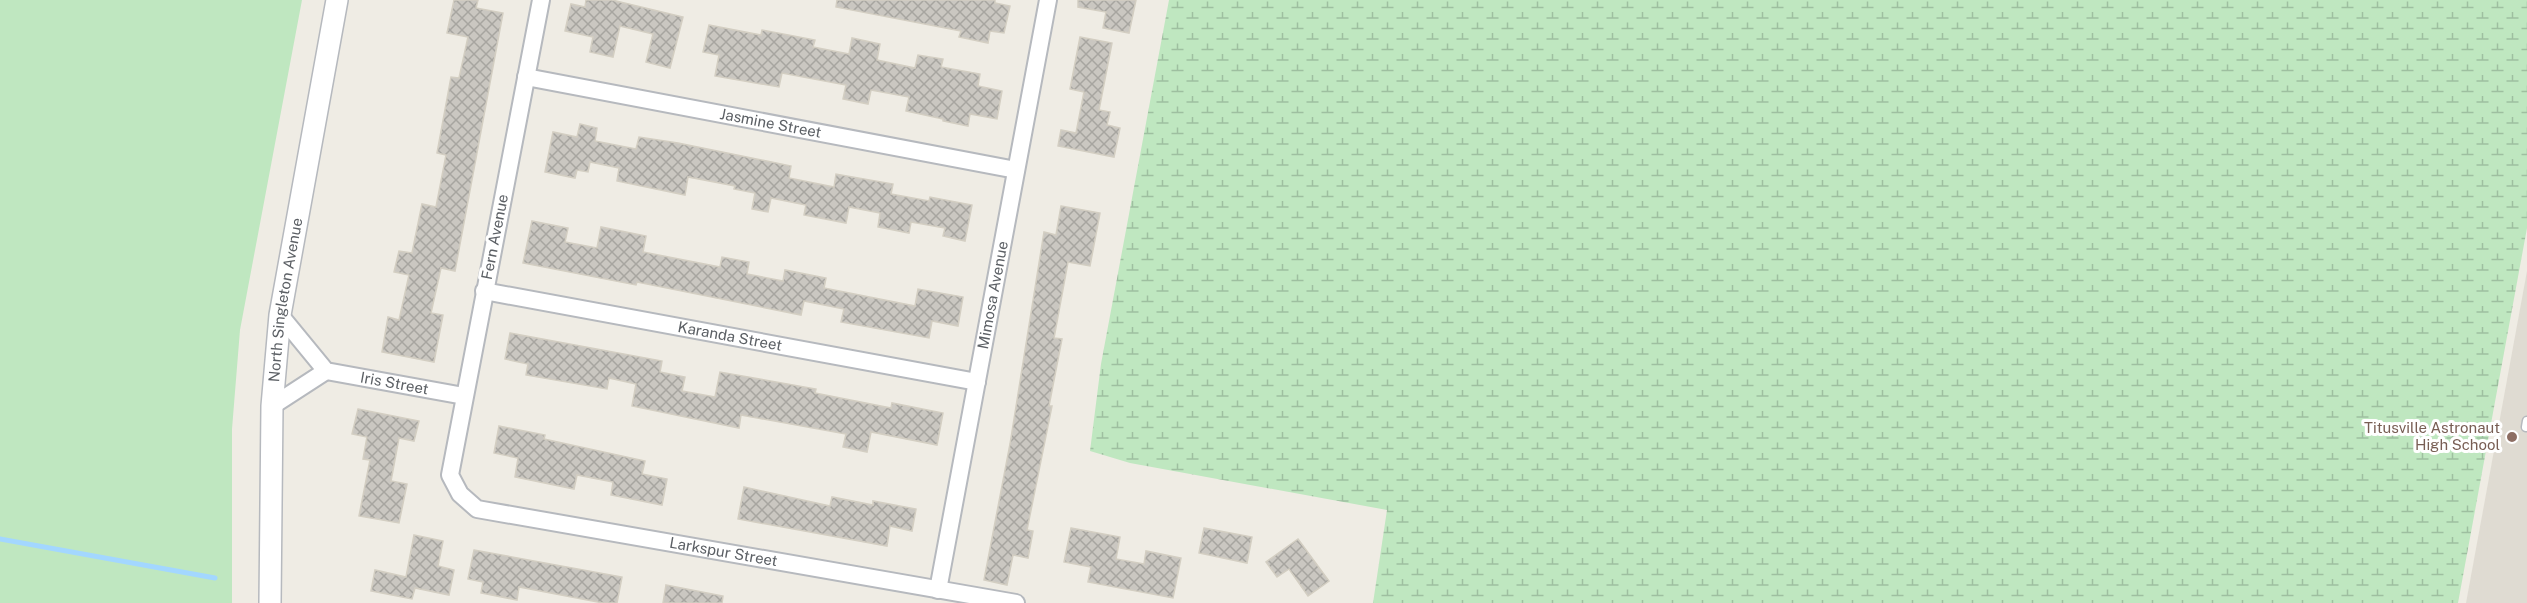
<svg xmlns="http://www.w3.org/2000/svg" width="2527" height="603" viewBox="0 0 2527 603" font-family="'Public Sans',sans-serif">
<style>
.education{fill:#dfdbd2}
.green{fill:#bfe7c0}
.wetland{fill:url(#wetland-marsh)}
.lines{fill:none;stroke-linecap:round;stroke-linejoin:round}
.stream{stroke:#a3d7ff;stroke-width:5}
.building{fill:url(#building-cross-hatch);stroke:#d3cec2;stroke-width:1.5}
.service-casing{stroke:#b6b9be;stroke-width:11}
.minor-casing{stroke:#b6b9be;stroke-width:20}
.tertiary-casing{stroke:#b6b9be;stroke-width:24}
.service{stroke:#fff;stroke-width:8}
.minor{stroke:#fff;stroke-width:16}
.tertiary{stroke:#fff;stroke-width:21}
.education-dot{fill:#8d6e63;stroke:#fff;stroke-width:2}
.labels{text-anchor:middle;stroke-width:6;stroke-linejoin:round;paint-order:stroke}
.street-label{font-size:15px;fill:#5c6065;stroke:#fff}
.education-label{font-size:15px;fill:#785e54;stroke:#fff;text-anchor:end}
</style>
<defs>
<pattern id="wetland-marsh" width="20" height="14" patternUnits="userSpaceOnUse" patternTransform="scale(1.5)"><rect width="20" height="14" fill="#bfe7c0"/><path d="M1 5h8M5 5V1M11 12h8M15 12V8" fill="none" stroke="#9ebfa0"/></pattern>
<pattern id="building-cross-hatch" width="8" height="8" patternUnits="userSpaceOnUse" patternTransform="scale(1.5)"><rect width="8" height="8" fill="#cac7c1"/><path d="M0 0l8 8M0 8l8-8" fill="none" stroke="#a7a5a0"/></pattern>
</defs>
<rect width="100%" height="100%" fill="#efece4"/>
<path class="education" d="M2527,271v332h-61z"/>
<path class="green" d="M0,0h302l-62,330 -8,99v174h-232z"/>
<path class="wetland" d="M1169,0h1358v228l-69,375h-1085l14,-93 -257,-47 -40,-12 11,-87z"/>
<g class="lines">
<path class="stream" d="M0,539l215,39"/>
</g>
<path class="building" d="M454,0h24l-2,8 27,5 -48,258 -14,-3 -10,45 12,2 -9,47 -52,-10 6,-35 11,3 10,-45 -15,-3 5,-21 13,2 10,-49 14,3 10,-52 -9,-2 14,-76 8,1 9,-41 -21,-4z
M586,0h26l71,17 -13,51 -24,-6 7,-28 -33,-8 -7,31 -23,-5 3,-15 -28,-6 6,-27 14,3z
M837,0h158v3l15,3 -6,27 -14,-2 -2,12 -29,-6 2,-6 -125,-24z
M1078,0h58l-7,33 -26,-5 3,-16 -28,-5z
M709,25l52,10 1,-5 53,10 -2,7 36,7 3,-16 28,6 -3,16 38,8 3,-13 25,4 -2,8 39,7 -2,12 24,5 -5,28 -27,-5 -2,12 -25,-5v-2l-37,-8 3,-14 -38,-7 -3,14 -25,-5 3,-14 -64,-12 -3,14 -64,-11 4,-21 -16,-3z
M1080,37l32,6 -13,67 11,2 -3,13 13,3 -6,29 -56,-11 3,-16 15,3 8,-41 -14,-3z
M580,124l17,4 -2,13 41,8 3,-12 39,6 113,23 -2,12 45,9 2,-13 57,10 -2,10 38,7 1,-4 42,8 -7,36 -22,-5 2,-8 -34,-6 -2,11 -31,-6 2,-14 -31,-6 -3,16 -42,-8 2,-10 -35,-7 -3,14 -16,-3 3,-16 -21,-4 1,-3 -47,-9 -3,18 -68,-14 2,-13 -29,-6 -2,10 -11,-2 -2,8 -30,-6 8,-40 24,5z
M1061,206l39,7 -10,53 -22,-4 -14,76 8,1 -13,67h3l-25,124 6,1 -5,27 -15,-3 -6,30 -23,-5 26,-136 34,-212 12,3z
M532,221l36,7 -3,14 32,6 4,-21 45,9 -3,16 77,15 2,-10 27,5 -2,12 36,7 2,-11 41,8 -2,10 91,18 3,-17 45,8 -5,29 -26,-5 -3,17 -88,-16 3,-13 -40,-8 -3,14 -164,-33 -1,3 -113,-22z
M510,333l152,28 -2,11 25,5 -3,14 33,6 5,-25 96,17 -1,4 76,15 1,-5 51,10 -6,32 -66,-13 -4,20 -24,-5 3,-13 -105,-19 -2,13 -107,-22 4,-22 -27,-6 -2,11 -81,-14 2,-11 -23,-5z
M358,409l61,12 -5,20 -15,-3 -8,43 16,3 -8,39 -40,-7 11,-56 -7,-1 4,-22 -15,-3z
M499,426l46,9 -1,4 101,22 -3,13 25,5 -5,26 -51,-10 2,-13 -36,-7 -3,14 -59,-12 3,-19 -24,-5z
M744,487l86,19 2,-9 41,8v-4l43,8 -4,22 -22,-5 -3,20 -149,-27z
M1071,528l49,9 -4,22 28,5 2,-13 35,7 -8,40 -85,-16 3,-15 -27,-5z
M1204,528l48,9 -5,26 -48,-10z
M414,535l29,6 -5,25 16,4 -5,25 -34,-7 -3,11 -41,-8 4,-21 31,7z
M1298,539l31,42 -21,15 -19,-27 -12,8 -11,-15z
M474,550l148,27 -5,26h-14l-84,-16 -2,13 -36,-7 2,-11 -15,-3z
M666,585l57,11 -1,7h-59z"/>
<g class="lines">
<g class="service-casing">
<path id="service" d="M2526,427l1,-6"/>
</g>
<g class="minor-casing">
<g id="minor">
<path id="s1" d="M541,0l-91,475 10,19 17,15 539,94"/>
<path id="s2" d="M526,77l490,93"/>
<path id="s3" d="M484,291l493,91"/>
<path id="s4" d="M280,315l46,56 138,25"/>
<path d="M272,406l54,-35"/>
<path id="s5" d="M938,590l110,-590"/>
</g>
</g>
<g class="tertiary-casing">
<g id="tertiary">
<path id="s6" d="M270,603l2,-197 8,-91 57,-315"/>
</g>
</g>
<use href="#service" class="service"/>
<use href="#minor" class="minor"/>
<use href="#tertiary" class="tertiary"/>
</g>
<circle class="education-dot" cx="2512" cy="437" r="6"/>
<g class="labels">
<g class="street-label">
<text dy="5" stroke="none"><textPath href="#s2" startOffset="249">Jasmine Street</textPath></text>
<text transform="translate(495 237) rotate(-79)" y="5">Fern Avenue</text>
<text dy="5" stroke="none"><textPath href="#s5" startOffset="300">Mimosa Avenue</textPath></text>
<text dy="5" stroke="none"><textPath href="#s6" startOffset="304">North Singleton Avenue</textPath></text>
<text dy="5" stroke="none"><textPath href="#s3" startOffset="250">Karanda Street</textPath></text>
<text dy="5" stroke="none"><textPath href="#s4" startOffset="142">Iris Street</textPath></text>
<text dy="5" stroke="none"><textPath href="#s1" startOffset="778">Larkspur Street</textPath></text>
</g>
<g class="education-label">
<text x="2500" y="433">Titusville Astronaut<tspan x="2500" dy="17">High School</tspan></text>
</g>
</g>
</svg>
